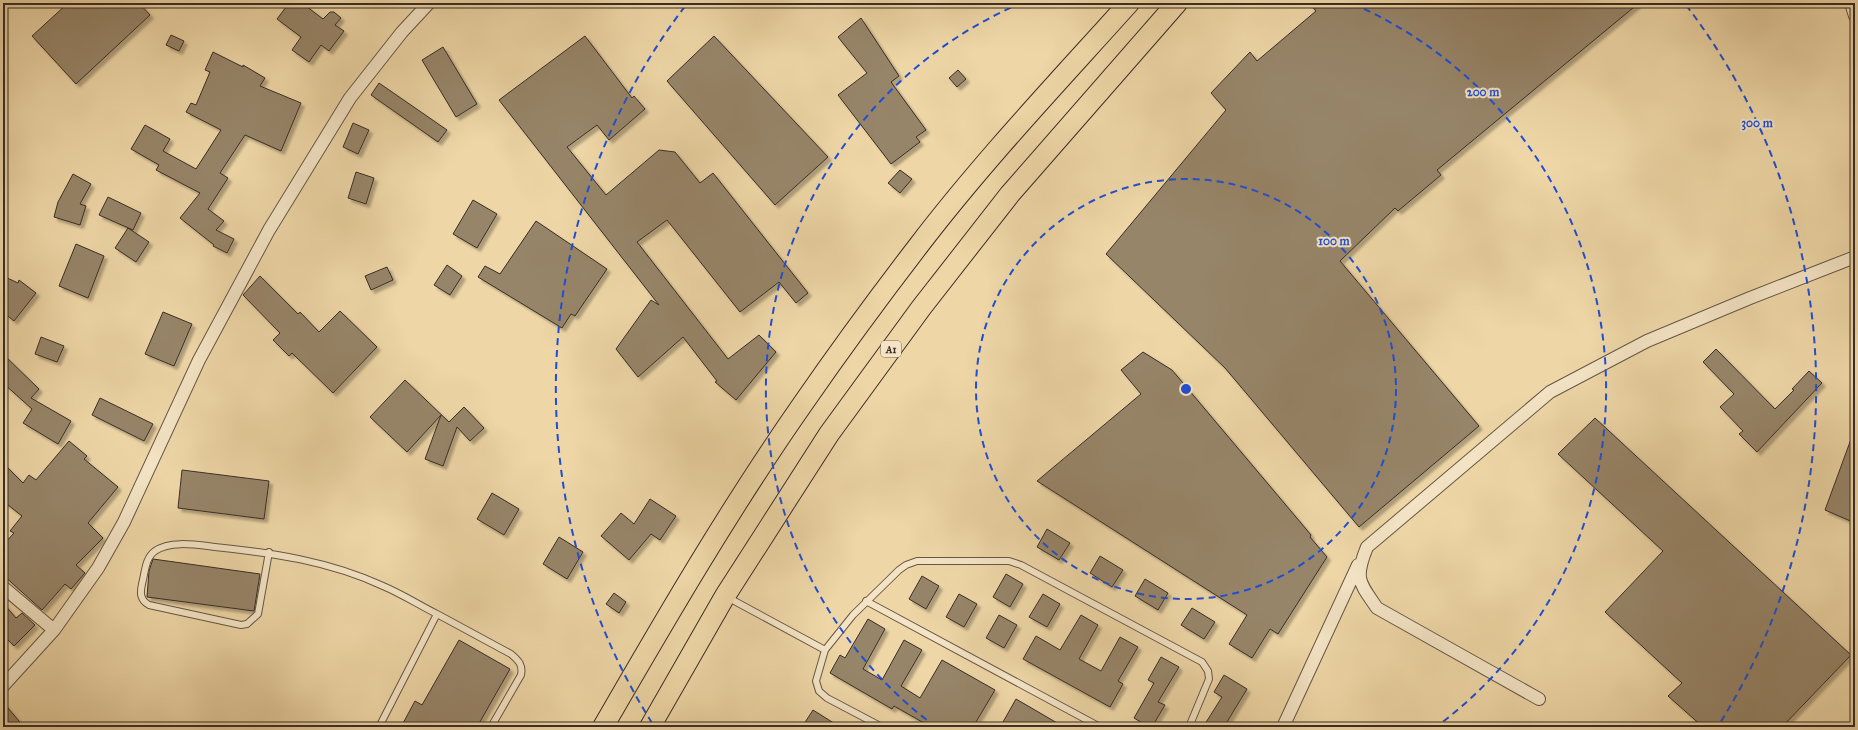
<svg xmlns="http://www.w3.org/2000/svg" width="1858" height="730" viewBox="0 0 1858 730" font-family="'IM FELL Great Primer',serif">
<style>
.building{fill:#978569;stroke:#392d26;filter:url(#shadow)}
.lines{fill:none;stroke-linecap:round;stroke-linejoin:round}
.service-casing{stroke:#665746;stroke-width:8}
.minor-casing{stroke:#665746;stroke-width:14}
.trunk-casing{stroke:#392d26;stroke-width:22}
.service{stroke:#f4e4c5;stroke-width:6}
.minor{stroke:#f4e4c5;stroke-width:12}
.trunk{stroke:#eed6a6;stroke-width:20}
.ring{fill:none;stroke:#1d4ed8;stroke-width:2;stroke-dasharray:7 5}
.labels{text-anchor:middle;stroke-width:4;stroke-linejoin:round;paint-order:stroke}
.shield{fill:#f4e4c5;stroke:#716456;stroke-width:1}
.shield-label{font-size:10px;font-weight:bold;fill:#392d26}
.centre{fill:#1d4ed8;stroke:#f4e4c5;stroke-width:2}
.ring-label{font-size:12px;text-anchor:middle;font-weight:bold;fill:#1d4ed8;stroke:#f4e4c5;stroke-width:4;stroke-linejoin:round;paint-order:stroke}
</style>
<defs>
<filter id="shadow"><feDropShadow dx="3.5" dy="3.5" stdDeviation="1" flood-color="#0004"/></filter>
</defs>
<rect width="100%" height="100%" fill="#eed6a6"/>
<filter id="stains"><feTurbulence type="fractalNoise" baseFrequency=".005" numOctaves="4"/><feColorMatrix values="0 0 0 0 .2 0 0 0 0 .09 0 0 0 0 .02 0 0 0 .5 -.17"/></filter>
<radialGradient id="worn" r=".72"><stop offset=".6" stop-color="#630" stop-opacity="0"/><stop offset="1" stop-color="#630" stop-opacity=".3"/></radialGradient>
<path class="building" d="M68,3h71l11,12 -74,69 -44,-48z
M289,3h13l21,16 7,-7h4l7,6 -6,7 9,6 -15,20 -8,-6 -12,17 -17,-12 9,-13 -24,-18z
M1309,3h330l-202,167 4,5 -43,36 -3,-3 -55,53 139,165 -120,101 -134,-159 -119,-114 120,-144 -15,-17 39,-41 7,9 59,-50z
M861,18l38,58 -8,6 35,48 -10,7 4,5 -29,22 -53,-69 29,-22 -29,-36z
M171,35l13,6 -5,10 -13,-6z
M585,36l47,62 2,-2 11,13 -36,31 -12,-15 -30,22 39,48 53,-45 16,2 25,31 13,-10 95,120 -12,10 -17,-21 -39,30 -73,-92 -30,22 91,117 31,-24 17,17 -40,48 -21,-18 2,-1 -34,-44 -45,40 -22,-28 35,-49 8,5 -160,-205z
M714,36l114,121 -53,48 -108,-124z
M443,47l34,57 -21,13 -34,-57z
M213,52l30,15v-2l22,13 -5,8 41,17 -20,48 -36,-16 -25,38 8,5 -20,31 16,12 -8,9 18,9 -7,14 -14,-7 1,-1 -34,-27 20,-25 -44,-23 3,-5 -28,-16 14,-24 25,14 -7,12 33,18 25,-39 -35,-18 5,-9 5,2 14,-33 -5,-2z
M958,70l8,9 -9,8 -8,-9z
M379,83l68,47 -9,12 -67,-47z
M353,123l16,7 -11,24 -15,-7z
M900,170l12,9 -12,14 -12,-10z
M356,172l18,6 -8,26 -18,-6z
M73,174l18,10 -11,20 6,2 -6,19 -26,-8 4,-15z
M108,197l33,16 -8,17 -34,-15z
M473,200l24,14 -20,34 -24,-14z
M536,221l71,48 -32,47 -4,-2 -9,14 -84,-51 7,-11 15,8z
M128,228l21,14 -13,20 -21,-14z
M76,244l28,12 -16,42 -29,-12z
M447,265l15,11 -12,19 -16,-10z
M387,267l6,13 -22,10 -6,-14z
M3,276l15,7 1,-3 17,13 -22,28 -11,-9z
M260,276l38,38 2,-2 19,20 21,-21 37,36 -44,46 -41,-40 -3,3 -16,-16 7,-7 -37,-38z
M163,312l29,12 -18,42 -29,-12z
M41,337l23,9 -7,16 -22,-8z
M1716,349l59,60 19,-19 -2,-1 17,-18 13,12 -65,69 -18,-18 4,-3 -23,-24 14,-13 -31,-32z
M1143,352l29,18 129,153 10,12 -1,2 17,20 -49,77 -8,-5 -18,29 -23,-14 18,-29 -210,-134 104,-87 -20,-24z
M3,354l36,35 -8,9 40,23 -13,23 -35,-21 9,-14 -29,-26z
M405,380l44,42 15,-15 20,21 -14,13 -13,-14 -14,39 -18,-7 16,-44 -34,37 -37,-35z
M100,398l53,26 -9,17 -52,-26z
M1595,418l256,237 -69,72h-79l-35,-31 14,-13 -77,-71 58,-61 -105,-97z
M1854,431l1,1v91l-30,-13z
M69,441l18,15 -3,3 34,28 -30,36 15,15 -27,27 9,8 -14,16 -6,-5 -23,26 -39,-35v-30l11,-12 -4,-2 12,-15 -19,-15v-38l20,20 6,-8 7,5z
M182,470l87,11 -5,38 -86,-11z
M492,493l27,16 -15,26 -27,-16z
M650,499l26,17 -16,24 -9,-6 -22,26 -28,-24 20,-23 13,11z
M1047,529l23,14 -11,17 -22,-13z
M559,537l24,15 -16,27 -24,-15z
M1100,556l23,14 -11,17 -22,-14z
M153,559l107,15 -6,37 -107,-14 2,-26z
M1006,574l17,10 -13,23 -17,-10z
M922,576l17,10 -13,23 -17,-10z
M1145,579l23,14 -10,17 -23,-14z
M614,593l12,9 -7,11 -13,-9z
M959,594l18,10 -13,23 -18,-10z
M1043,594l17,10 -13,23 -18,-10z
M3,603l13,15 6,-5 13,12 -21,21 -11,-11z
M1192,608l23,14 -11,17 -23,-14z
M999,615l18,10 -13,23 -18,-10z
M1081,615l17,10 -19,34 22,12 19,-34 18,10 -20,34 5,3 -13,23 -87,-48 13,-23 24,14z
M868,619l17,10 -22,40 19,11 22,-40 18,10 -21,36 19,12 22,-38 53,30 -22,37h-42l-37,-21 -2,3 -62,-36 10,-18 5,3z
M459,640l51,29 -33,58h-76l14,-26 7,4z
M1161,657l18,10 -21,35 7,3 -13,22h-3l-15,-9 20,-35 -6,-3z
M1224,675l23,14 -23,38h-21l19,-30 -8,-5z
M1016,699l48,28h-53l-8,-5z
M3,702l21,25h-18l-3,-3z
M813,710l27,17h-38z"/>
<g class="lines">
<g class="service-casing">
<path id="service" d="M269,552l-11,62 -11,10 -6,1 -92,-20c-9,-5 -9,-12 -7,-21 3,-11 3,-26 13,-33 15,-11 43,-6 60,-4 58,6 114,14 168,39 19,8 36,19 54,28l-58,113
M727,597l98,53
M866,601l234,126
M437,614l74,40c8,7 12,11 10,21l-30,52
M882,727l-55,-29 -8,-7 -3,-10 9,-31 28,-35 46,-45 7,-5 11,-4h92l12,4 181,97 6,9 1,8 -20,48"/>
</g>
<g class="minor-casing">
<path id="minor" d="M1851,3l4,13
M3,587l51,43
M3,686l51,-56 44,-62 26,-46 75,-162 70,-130 81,-132 52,-66 27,-29
M1539,699l-162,-91c-18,-26 -23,-29 -10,-61l183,-155 97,-51 103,-43 105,-41
M1283,727l75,-162"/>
</g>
<g class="trunk-casing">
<path id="trunk" d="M603,727c63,-109 127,-219 199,-322 38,-55 77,-108 117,-160 65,-85 139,-163 210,-242
M650,727l75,-131 104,-162 92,-126 89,-114 167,-191"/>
</g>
<use href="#service" class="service"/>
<use href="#minor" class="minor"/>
<use href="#trunk" class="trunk"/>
</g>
<g class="ring">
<circle cx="1186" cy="389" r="210"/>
<path d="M936 727A420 420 0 0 1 1019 4M1353 4A420 420 0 0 1 1436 727"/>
<path d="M652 723A630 630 0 0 1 686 5M1686 5A630 630 0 0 1 1720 723"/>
</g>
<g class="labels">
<rect class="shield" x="881" y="341" width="20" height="16" rx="3"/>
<g class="shield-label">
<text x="891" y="353">A1</text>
</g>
</g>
<circle cx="1186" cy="389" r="6" class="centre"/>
<g class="ring-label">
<text x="1483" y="96">200 m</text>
<text x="1757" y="127">300 m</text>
<text x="1334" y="245">100 m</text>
</g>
<rect width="1858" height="730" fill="none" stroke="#eed6a6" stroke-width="16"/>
<rect x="4" y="4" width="1850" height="722" fill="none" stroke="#392d26" stroke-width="2"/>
<rect x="8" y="8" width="1842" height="714" fill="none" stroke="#392d26"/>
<rect width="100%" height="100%" filter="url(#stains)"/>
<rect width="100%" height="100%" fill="url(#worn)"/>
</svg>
